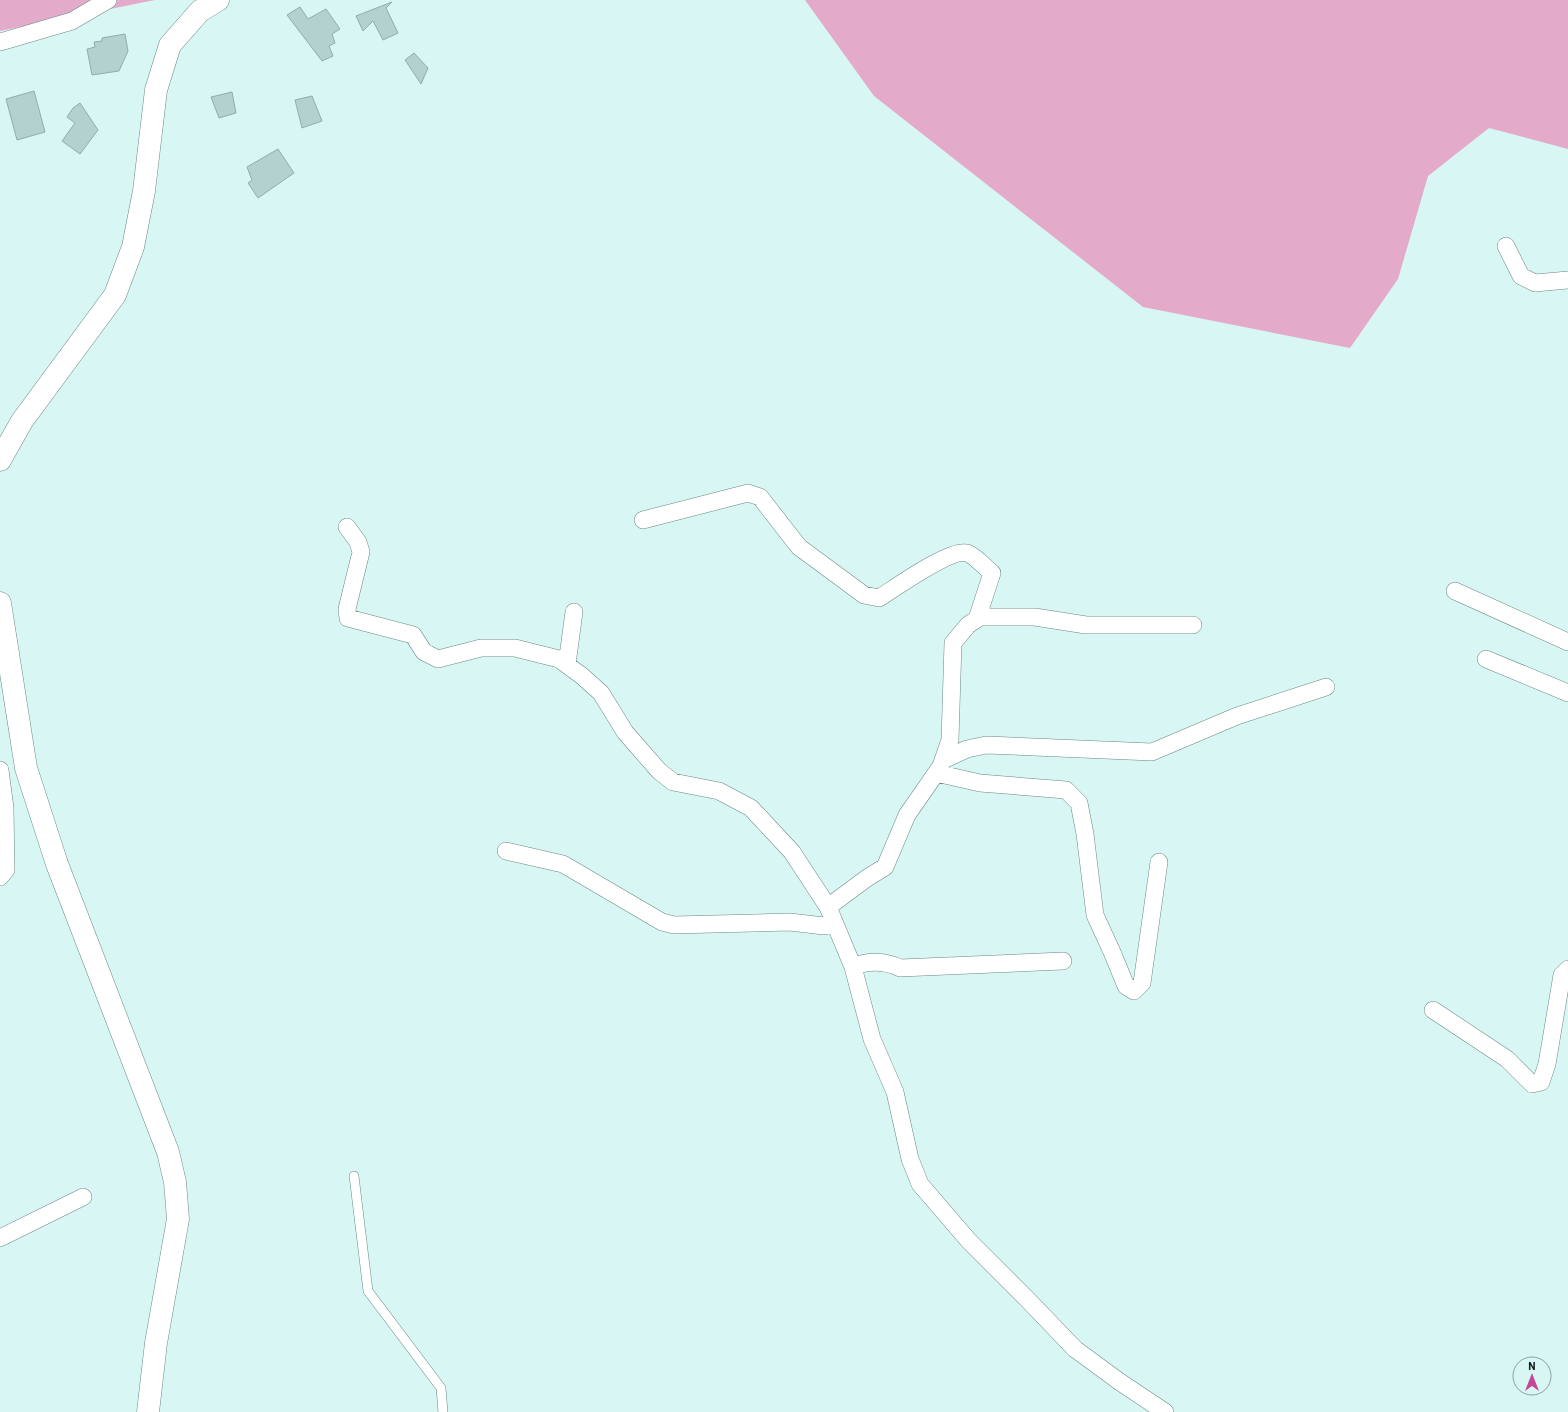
<svg xmlns="http://www.w3.org/2000/svg" width="1568" height="1412" viewBox="0 0 1568 1412" font-family="Barlow,sans-serif">
<style>
.green{fill:#e3aac9}
.building{fill:#b3d2cf;stroke:#90adab}
.lines{fill:none;stroke-linecap:round;stroke-linejoin:round}
.service-casing{stroke:#6a8785;stroke-width:10}
.minor-casing{stroke:#6a8785;stroke-width:18}
.tertiary-casing{stroke:#6a8785;stroke-width:23}
.service{stroke:#fff;stroke-width:9}
.minor{stroke:#fff;stroke-width:17}
.tertiary{stroke:#fff;stroke-width:22}
</style>
<rect width="100%" height="100%" fill="#d8f7f4"/>
<path class="green" d="M0,0h155l-155,31z
M805,0h763v149l-79,-21 -61,48 -30,103 -48,69 -207,-41 -269,-211z"/>
<path class="building" d="M392,2l-6,6 12,25 -15,7 -10,-19 -10,10 -7,-15z
M300,7l8,12 18,-10 14,20 -8,5 3,9 -6,3 4,10 -11,5 -35,-46z
M125,34l3,17 -9,20 -27,4 -5,-26 8,-2 -1,-5 8,-1v-3z
M414,53l14,15 -7,16 -16,-24z
M34,91l11,41 -28,8 -11,-41z
M232,92l4,21 -17,5 -8,-21z
M312,96l10,25 -20,7 -7,-28z
M80,103l18,27 -18,24 -18,-13 13,-18 -8,-6 6,-9z
M278,149l16,24 -36,25 -10,-15 4,-3 -5,-13z"/>
<g class="lines">
<g class="service-casing">
<path id="service" d="M354,1176l14,115 73,97 2,24"/>
</g>
<g class="minor-casing">
<path id="minor" d="M0,42l72,-21 36,-21
M1506,246l15,30 14,7 33,-3
M643,520l105,-27 12,4 39,50 65,48 15,3c16,-10 72,-50 88,-45 7,2 19,15 25,20l-15,46
M347,527l11,15 3,10 -14,57 1,9 65,17 11,17 14,7 43,-11h34l44,11 23,17 19,17 24,39 34,39 14,11 46,9 32,17 41,44 36,55 25,60 19,72 23,53 15,67 10,25 48,56 60,60 47,49 45,33 45,30
M1455,591l113,51
M1486,659l82,34
M567,664l7,-52
M943,760l24,-11 19,-4 166,7 85,-36 89,-29
M0,770l5,38 1,62 -6,7
M936,773l44,10 86,7 13,13 6,31 10,81 17,37 14,34 8,5 8,-8 17,-121
M506,851l57,13 99,58 12,3 116,-3 34,4 11,-2
M828,907l39,-29 18,-11 22,-52 34,-49 9,-26 3,-97 15,-18 12,-8h55l51,8h107
M853,967c14,-7 33,-6 47,1l163,-7
M1433,1010l74,49 25,25 9,-2 6,-18 15,-89 6,-6
M0,1238l83,-41"/>
</g>
<g class="tertiary-casing">
<path id="tertiary" d="M0,460l22,-39 93,-126 18,-48 11,-56 12,-101 14,-45 30,-34 18,-11
M0,603l26,165 31,96 111,288 7,30 3,37 -22,124 -8,69"/>
</g>
<use href="#service" class="service"/>
<use href="#minor" class="minor"/>
<use href="#tertiary" class="tertiary"/>
</g>
<g transform="translate(1532 1376)"><circle r="19" fill="#d8f7f4" stroke="#88a09e"/>
<path d="M0-3L7 15L0 10L-7 15Z" fill="#c54897"/>
<text y="-6" font-size="11" font-weight="bold" text-anchor="middle" fill="#111d1c">N</text>
</g>
</svg>
